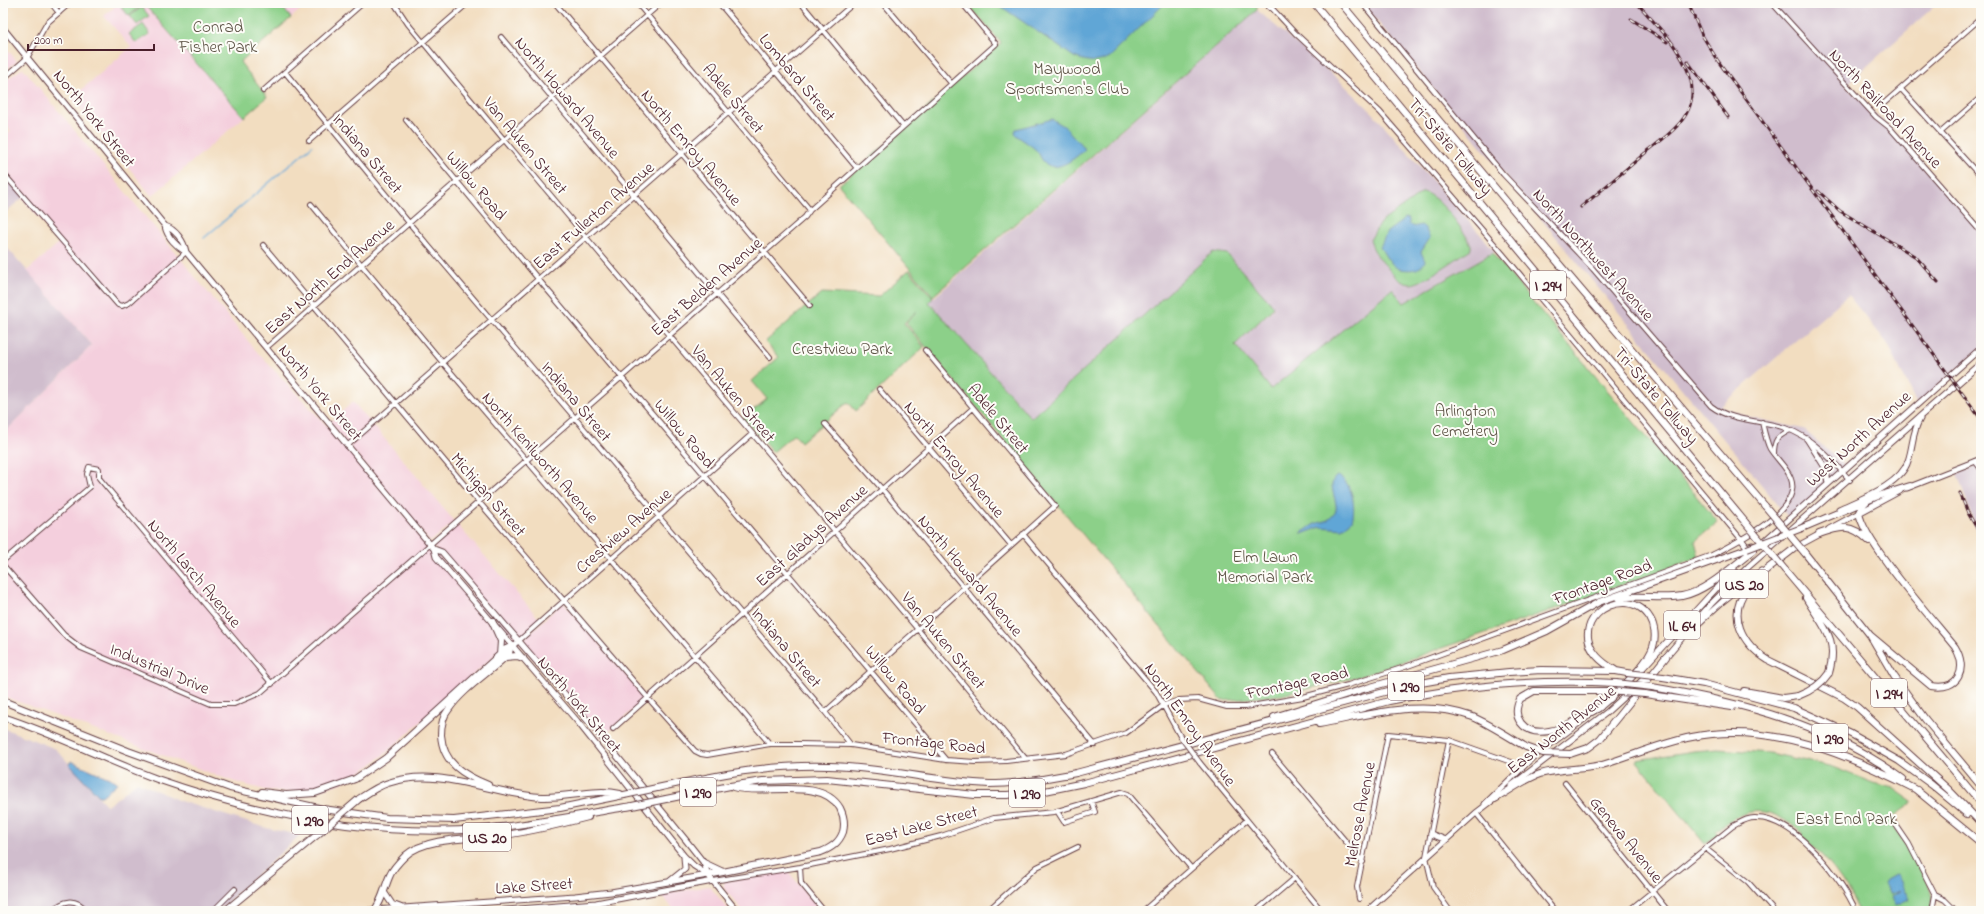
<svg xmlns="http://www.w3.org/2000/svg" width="1984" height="914" viewBox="0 0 1984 914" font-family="'Indie Flower',sans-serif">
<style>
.built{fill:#f4cfdd}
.industrial{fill:#d0bdcd}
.green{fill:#8cd089;stroke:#6b785a}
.water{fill:#61a6d6;stroke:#566280}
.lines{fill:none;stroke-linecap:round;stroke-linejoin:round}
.stream{stroke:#61a6d6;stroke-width:1.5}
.minor-casing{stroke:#633c41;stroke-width:6}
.major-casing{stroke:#633c41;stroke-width:7}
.highway-casing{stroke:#633c41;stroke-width:8}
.minor{stroke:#fff;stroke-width:4}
.major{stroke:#fff;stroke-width:5}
.highway{stroke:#fff;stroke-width:6}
.rail-casing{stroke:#4a1f2b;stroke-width:3}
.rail{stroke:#fdfcf7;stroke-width:1.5;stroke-dasharray:4.5;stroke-linecap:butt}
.minor-bridge-casing{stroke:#633c41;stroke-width:6;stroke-linecap:butt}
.highway-bridge-casing{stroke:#633c41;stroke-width:8;stroke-linecap:butt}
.minor-bridge{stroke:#fff;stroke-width:4}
.highway-bridge{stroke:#fff;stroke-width:6}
.labels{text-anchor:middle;stroke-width:4;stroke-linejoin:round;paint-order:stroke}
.shield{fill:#fdfcf7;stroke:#806168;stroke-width:1}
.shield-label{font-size:16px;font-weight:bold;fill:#4a1f2b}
.park-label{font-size:17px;fill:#5e5447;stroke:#fdfcf7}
.street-label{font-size:17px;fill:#4a1f2b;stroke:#fdfcf7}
</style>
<rect width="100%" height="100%" fill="#fdfcf7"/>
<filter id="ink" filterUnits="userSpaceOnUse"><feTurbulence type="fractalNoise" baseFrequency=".025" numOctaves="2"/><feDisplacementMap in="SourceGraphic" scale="8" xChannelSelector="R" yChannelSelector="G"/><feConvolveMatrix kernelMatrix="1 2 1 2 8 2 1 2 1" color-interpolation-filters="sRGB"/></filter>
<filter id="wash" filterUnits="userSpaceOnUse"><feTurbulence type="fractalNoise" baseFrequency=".012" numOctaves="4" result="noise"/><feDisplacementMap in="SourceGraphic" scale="16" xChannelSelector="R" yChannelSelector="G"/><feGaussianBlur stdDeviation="0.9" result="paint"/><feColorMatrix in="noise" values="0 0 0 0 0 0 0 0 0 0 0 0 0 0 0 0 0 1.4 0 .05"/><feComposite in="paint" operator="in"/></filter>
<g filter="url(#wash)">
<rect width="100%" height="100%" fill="#f2ddc0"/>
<path class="built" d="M119,3h24l101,114 -92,79 -80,-98 59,-51 -27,-31z
M279,3h29l-17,15z
M3,44l14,17 -14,12z
M23,68l235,285 86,91 167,197 -125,112 -22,17 -23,13 -26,8 -27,1 -23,-2 -33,-9 -229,-85v-262l89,-89 -65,-74 33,-29 -38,-44 2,-2 -21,-25v-33l8,-7 -8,-10v-11l4,-3 -4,-4v-21z
M353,402l18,21 -24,21 -17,-22z
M373,425l82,97 -25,20 -81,-96z
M456,523l84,97 -24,22 -84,-97z
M563,602l83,96 -44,40 -83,-95z
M788,871l32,40h-77l-20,-24 2,-6z
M709,886l21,25h-55l-14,-17z"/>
<path class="industrial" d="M1362,3h576l-92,82 44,43 91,104v116l-64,57 -29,-61 -40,-49 -127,111 25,10 57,13 44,38 -58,51z
M1257,10l82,70 33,32 123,139 -91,52 -12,-14 -121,100 -36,-44 39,-37 -61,-56 -182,166 -102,-116z
M3,171l22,25 -22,18z
M3,243l89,102 -89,89z
M1981,465v79l-24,-71z
M3,728l53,21 51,57 30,-24 43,19 86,27 34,7 -77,71 -9,5h-204l-7,-8z"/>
<path class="green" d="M126,3h14l2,2 -13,11 -8,-9z
M143,3h136l12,15 -51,44 27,35 -23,20z
M967,3h290v7l-324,286 -94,-111 162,-142z
M142,7l7,9 -12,9 -7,-9z
M143,24l7,10 -14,9 -7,-9z
M1423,192c16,4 41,38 48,53v4c-11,7 -50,36 -61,35 -10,-1 -17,-9 -22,-16 -8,-8 -15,-17 -18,-28l10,-17z
M1213,252l14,2 47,53 -39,38 36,44 121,-100 12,14 88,-50 226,269 -23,19 4,16 -104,38 -234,81 -79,19 -60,6 -316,-378 11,-12 -13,12 20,24 -68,64 -8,-9 -47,40 -7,-8 -21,18 -30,-34 24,-19 -15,-18 27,-24 -14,-15 57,-49 57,3 30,-26 24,28 -4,4 102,116z
M1718,749l51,4 61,13 43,17 20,5 20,14 -24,18c11,14 43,63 43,79 0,4 -1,8 -2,12h-71c-14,-30 -32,-54 -58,-75l1,-3c-33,-28 -53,-29 -87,-2l3,3 -13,10 -69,-84 58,-9z"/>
<path class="water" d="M996,3h169l-55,54c-13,7 -22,5 -36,0z
M1052,119l12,7 21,23c-8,8 -28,25 -40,14 -4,-3 -5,-9 -9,-13 -5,-5 -14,-10 -20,-15l-1,-3 1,-3z
M1406,218l3,1v5c4,4 7,2 12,1l4,3 5,10 -9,14 4,9c-5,11 -16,9 -27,8l-10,-9 -8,-13 7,-15z
M1337,476c16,5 19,32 15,45l-10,8 -21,-2 -19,7v-2c5,-2 7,-5 11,-7 8,-5 12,0 21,-11 8,-9 -10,-30 3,-38z
M71,761l45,20 1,2 -15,13h-3l-30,-32z
M1895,875l2,1 12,24 -13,6 -5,-10 9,-5 -1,-1 -9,4 -6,-11 2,-3z"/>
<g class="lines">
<path class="stream" d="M204,238l108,-92"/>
</g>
</g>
<g filter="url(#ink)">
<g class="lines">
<g class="minor-casing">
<path id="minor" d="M51,3l8,10
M394,3l14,21c203,247 414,488 617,734
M555,3l255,303
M637,3l173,207
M719,3l137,164
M801,3l102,123
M883,3l68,80
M1267,3l28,30 85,79 123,142 238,285
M1362,3l141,171 90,95 118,137c21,16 51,14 74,22 27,9 47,32 65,52
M1772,3l104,114 14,11 91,104
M501,37l269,320
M285,72l125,152 415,488 26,33
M3,79l24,-21 20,-35 23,-20
M1901,89l80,88
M263,91l100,-88
M1882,105l99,-87
M406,120l133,160 407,480
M1940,133l41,-36
M309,141l159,-138
M3,173l115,132 4,1 7,-3 57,-51
M311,204l132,159 327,381
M263,245l216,257 169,196 47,53 6,3 6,1 63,-11h29l52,1 95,15 29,2 31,-1 60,-7 60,-21 38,-28 15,-5 19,-1 29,8h18l58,-10 45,-12 57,-18 307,-112c21,-11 91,-44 79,-76 -4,-12 -14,-19 -21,-30 -4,-8 -6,-18 -8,-27
M266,348l395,-345
M879,389l132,156
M825,424l57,65 213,256
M347,446l507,-443
M1774,454c0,-16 4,-17 16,-24
M1975,461l6,8
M1023,534l133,158 24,44
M3,561l87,-74 -3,-13 2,-7 10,2v9l173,206
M3,565l61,70 17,13 130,56h23l26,-11 545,-476 5,-7 186,-166 -34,-41
M513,646l239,-212
M825,712l230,-206 -130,-156
M613,729l360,-321
M1449,740l-23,117 7,30 17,24
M1272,754l91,108
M1200,763l122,148
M1565,783l103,128
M1057,811l7,11 31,-10 -4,-11
M1476,813l79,98
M1894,822l15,22 26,51 10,5 11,11
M1705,848l43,34 26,29
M800,867l1,16 23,28
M713,881l87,-14 90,-18 51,-13 53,-18 60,-6 68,-20 6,2 63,74
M1359,899l-2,-12 31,-153 61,6 65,23
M51,911c13,-11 24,-14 36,0
M210,911l5,-2 20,-20
M602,911l10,-3 6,3
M987,911l50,-44 41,-20
M1143,911l104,-91
M1256,911l39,-33
M1628,911l105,-85c8,-4 15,-9 23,-8 39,0 86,60 100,93
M1932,911l3,-16"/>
</g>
<g class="major-casing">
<path id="major" d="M3,28l162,198c2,11 12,21 21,26l248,297 2,8 141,164 107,135 10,10 14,9
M165,226c10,3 19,15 21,26
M1807,439l19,30 2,15
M1907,488l74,-29
M1839,509c21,-10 62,-24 69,-48 5,-14 4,-29 12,-42
M1829,529l71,-38
M1741,539l6,8 5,-2
M1762,543l219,-195
M1796,547l26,-14
M434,549l8,3 152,176 91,111 19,24 4,12 29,36
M1699,623l24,-22 38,-30
M1663,660l48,-56 37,-37 233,-204
M1641,670l93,-101
M1598,709l14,-12
M1511,786l95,-73 43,-39
M1485,804l47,-46 55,-41
M1431,834l15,6
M670,881l15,-12 -1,-12
M384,892l8,12 8,3
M360,911l215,-15 36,-4 97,-17
M494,911l102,-8 117,-22
M1367,911l109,-98 21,-16"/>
</g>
<g class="highway-casing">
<path id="highway" d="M1314,3l431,519
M1341,3l185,222 239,281
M1270,7l4,-4
M1869,499l-5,5 -5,8c2,27 76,110 96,135 13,22 4,44 -24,39l-61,-51
M1802,528l76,-32 32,-10
M1819,534c22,-8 32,-11 50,7
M1796,547c-15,13 -35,24 -48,40 -22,28 -6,57 20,73l76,38 13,9 92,83 32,33
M1804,552l66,83 24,41 31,43 56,67
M1785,570l196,233
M1618,598c21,-4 43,2 64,-2 24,-4 53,-32 72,-46
M1806,598c17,29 33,40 23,75
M492,621l9,20 -1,14
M505,657l12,-1 6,2
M1663,677l41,7 90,24 57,26 48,27 33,24 35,29
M1652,687c88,15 179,38 251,92
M1744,691l39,7 15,-2
M1645,694l87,13
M1610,699c13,-14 37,-34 43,-52 3,-9 2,-21 -3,-29 -27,-42 -102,14 -35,52
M3,701l125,50 102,37 93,21 64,9 67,2 106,-12 64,-13
M1600,707c-18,11 -61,39 -79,16 -6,-8 -5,-15 -1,-24l14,-8h74
M3,717c53,17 102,43 154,62 103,36 214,58 324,50 51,-4 101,-15 151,-23
M1274,717l93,-29 136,-38 44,-19 52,-29 148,-53
M1319,724c50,-9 104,-26 154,-7 18,8 36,20 53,30
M1570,754l18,-6 12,-9 66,-82
M488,785c-24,-10 -45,-21 -47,-50 0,-9 2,-19 8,-26 14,-20 38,-35 56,-52l4,-4 1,-4
M657,788c59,-13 112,-24 172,-22 54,1 106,16 160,18 30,0 58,-6 87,-11l339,-89 34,-6 60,-6 32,-2 75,1 11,2
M1915,789l66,54
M262,792l24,3 29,-2 40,-14 31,-21 120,-109 7,-3
M359,799c9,-6 19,-13 29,-16 52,-17 102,11 154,14 26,1 53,-9 78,-3
M666,799l64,-13 33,-5 64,-2 148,16h32l33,-3 44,-9 305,-82c78,-16 148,-22 227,-18
M1495,799c14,-8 28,-19 45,-25 20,-6 42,-4 62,-9 30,-9 59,-22 90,-28 78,-16 157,18 225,53
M704,863l17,8
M708,875l113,-23c10,-4 18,-9 22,-20 2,-8 1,-16 -3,-24 -19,-32 -76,-12 -107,-21
M225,911l92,-76
M374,911c9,-11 10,-23 16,-36 3,-7 9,-13 15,-19 21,-20 71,-17 100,-21 28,-4 56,-11 83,-18"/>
</g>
<use href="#minor" class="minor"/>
<use href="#major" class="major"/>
<use href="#highway" class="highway"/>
<g class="rail-casing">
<path id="rail" d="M1637,3l33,37
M1688,3l14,32 16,26 263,358
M1631,19l36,23
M1688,62l40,55
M1818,191l22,20 76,46 22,25
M1581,207c21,-17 42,-35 63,-53 11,-9 23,-17 33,-28 29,-30 11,-62 -10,-90
M1960,493l8,20 13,22"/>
</g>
<use href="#rail" class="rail"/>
<g class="minor-bridge-casing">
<path id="minor-bridge" d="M1180,736l20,27"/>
</g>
<g class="highway-bridge-casing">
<path id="highway-bridge" d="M1765,506l39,46
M1745,522l40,48
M1747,549l55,-21
M1627,673l36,4
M1616,683l36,4
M1608,691l37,3
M1798,696c13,-5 23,-11 31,-23
M1526,747l17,6 27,1
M624,795l33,-7
M632,806l34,-7
M317,835l42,-36"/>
</g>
<use href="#minor-bridge" class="minor-bridge"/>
<use href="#highway-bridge" class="highway-bridge"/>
</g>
</g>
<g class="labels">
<g class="shield">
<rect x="1530" y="271" width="36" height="28" rx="3"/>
<rect x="1720" y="570" width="48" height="28" rx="3"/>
<rect x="1664" y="611" width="36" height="28" rx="3"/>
<rect x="1388" y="672" width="36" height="28" rx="3"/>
<rect x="1871" y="679" width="36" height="28" rx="3"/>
<rect x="1812" y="724" width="36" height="28" rx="3"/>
<rect x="680" y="778" width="36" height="28" rx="3"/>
<rect x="1009" y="779" width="36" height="28" rx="3"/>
<rect x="292" y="806" width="36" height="28" rx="3"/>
<rect x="463" y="823" width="48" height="28" rx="3"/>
</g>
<g class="shield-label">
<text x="1548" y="291">I 294</text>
<text x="1744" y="590">US 20</text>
<text x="1682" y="631">IL 64</text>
<text x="1406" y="692">I 290</text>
<text x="1889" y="699">I 294</text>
<text x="1830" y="744">I 290</text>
<text x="698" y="798">I 290</text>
<text x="1027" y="799">I 290</text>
<text x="310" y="826">I 290</text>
<text x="487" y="843">US 20</text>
</g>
<g class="park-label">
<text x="218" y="32">Conrad<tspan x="218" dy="20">Fisher Park</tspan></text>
<text x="1067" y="74">Maywood<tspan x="1067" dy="20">Sportsmen's Club</tspan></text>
<text x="842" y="354">Crestview Park</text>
<text x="1465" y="416">Arlington<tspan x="1465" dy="20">Cemetery</tspan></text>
<text x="1265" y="562">Elm Lawn<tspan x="1265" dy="20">Memorial Park</tspan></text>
<text x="1846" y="824">East End Park</text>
</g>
<g class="street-label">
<text transform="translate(798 77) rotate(50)" y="6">Lombard Street</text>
<text transform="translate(568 97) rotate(50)" y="6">North Howard Avenue</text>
<text transform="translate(734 98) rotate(50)" y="6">Adele Street</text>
<text transform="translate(1886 108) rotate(47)" y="6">North Railroad Avenue</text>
<text transform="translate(95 118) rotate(51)" y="6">North York Street</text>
<text transform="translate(526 145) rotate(50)" y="6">Van Auken Street</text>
<text transform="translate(1451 146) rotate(50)" y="6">Tri-State Tollway</text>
<text transform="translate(692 147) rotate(50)" y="6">North Emroy Avenue</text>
<text transform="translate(368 153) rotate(50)" y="6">Indiana Street</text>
<text transform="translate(477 185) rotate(50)" y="6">Willow Road</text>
<text transform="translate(593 215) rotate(-41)" y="6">East Fullerton Avenue</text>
<text transform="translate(1594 254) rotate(48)" y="6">North Northwest Avenue</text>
<text transform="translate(329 276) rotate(-41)" y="6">East North End Avenue</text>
<text transform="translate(706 286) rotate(-41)" y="6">East Belden Avenue</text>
<text transform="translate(321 392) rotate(50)" y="6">North York Street</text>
<text transform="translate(734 393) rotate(50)" y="6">Van Auken Street</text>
<text transform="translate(1657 395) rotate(50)" y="6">Tri-State Tollway</text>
<text transform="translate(577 401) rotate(50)" y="6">Indiana Street</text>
<text transform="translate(999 418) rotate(50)" y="6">Adele Street</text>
<text transform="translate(685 433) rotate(50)" y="6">Willow Road</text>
<text transform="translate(1858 438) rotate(-42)" y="6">West North Avenue</text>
<text transform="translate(541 457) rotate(49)" y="6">North Kenilworth Avenue</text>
<text transform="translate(955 459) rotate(50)" y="6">North Emroy Avenue</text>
<text transform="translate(489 494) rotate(49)" y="6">Michigan Street</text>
<text transform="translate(623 530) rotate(-41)" y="6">Crestview Avenue</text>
<text transform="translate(811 535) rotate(-42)" y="6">East Gladys Avenue</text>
<text transform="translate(195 573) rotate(50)" y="6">North Larch Avenue</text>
<text transform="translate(971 575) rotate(50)" y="6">North Howard Avenue</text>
<text transform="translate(1602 581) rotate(-20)" y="6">Frontage Road</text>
<text transform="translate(944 640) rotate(50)" y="6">Van Auken Street</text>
<text transform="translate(787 647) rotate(50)" y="6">Indiana Street</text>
<text transform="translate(160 668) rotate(23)" y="6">Industrial Drive</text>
<text transform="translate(896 679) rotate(50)" y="6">Willow Road</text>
<text transform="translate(1297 682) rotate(-12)" y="6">Frontage Road</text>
<text transform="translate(580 704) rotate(50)" y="6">North York Street</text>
<text transform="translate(1191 724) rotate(55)" y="6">North Emroy Avenue</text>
<text transform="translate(1561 729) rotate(-38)" y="6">East North Avenue</text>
<text transform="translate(934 742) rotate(6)" y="6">Frontage Road</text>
<text transform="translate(1359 814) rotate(-79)" y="6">Melrose Avenue</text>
<text transform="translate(921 825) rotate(-15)" y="6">East Lake Street</text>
<text transform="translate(1627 839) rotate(51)" y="6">Geneva Avenue</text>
<text transform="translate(534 885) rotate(-4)" y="6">Lake Street</text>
</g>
</g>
<rect width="1984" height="914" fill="none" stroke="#fdfcf7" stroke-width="16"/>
<path d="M28 44v6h126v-6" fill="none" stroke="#4a1f2b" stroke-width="2"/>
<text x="34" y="44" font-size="12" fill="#4a1f2b" stroke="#fdfcf7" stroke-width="3" paint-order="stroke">200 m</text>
</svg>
